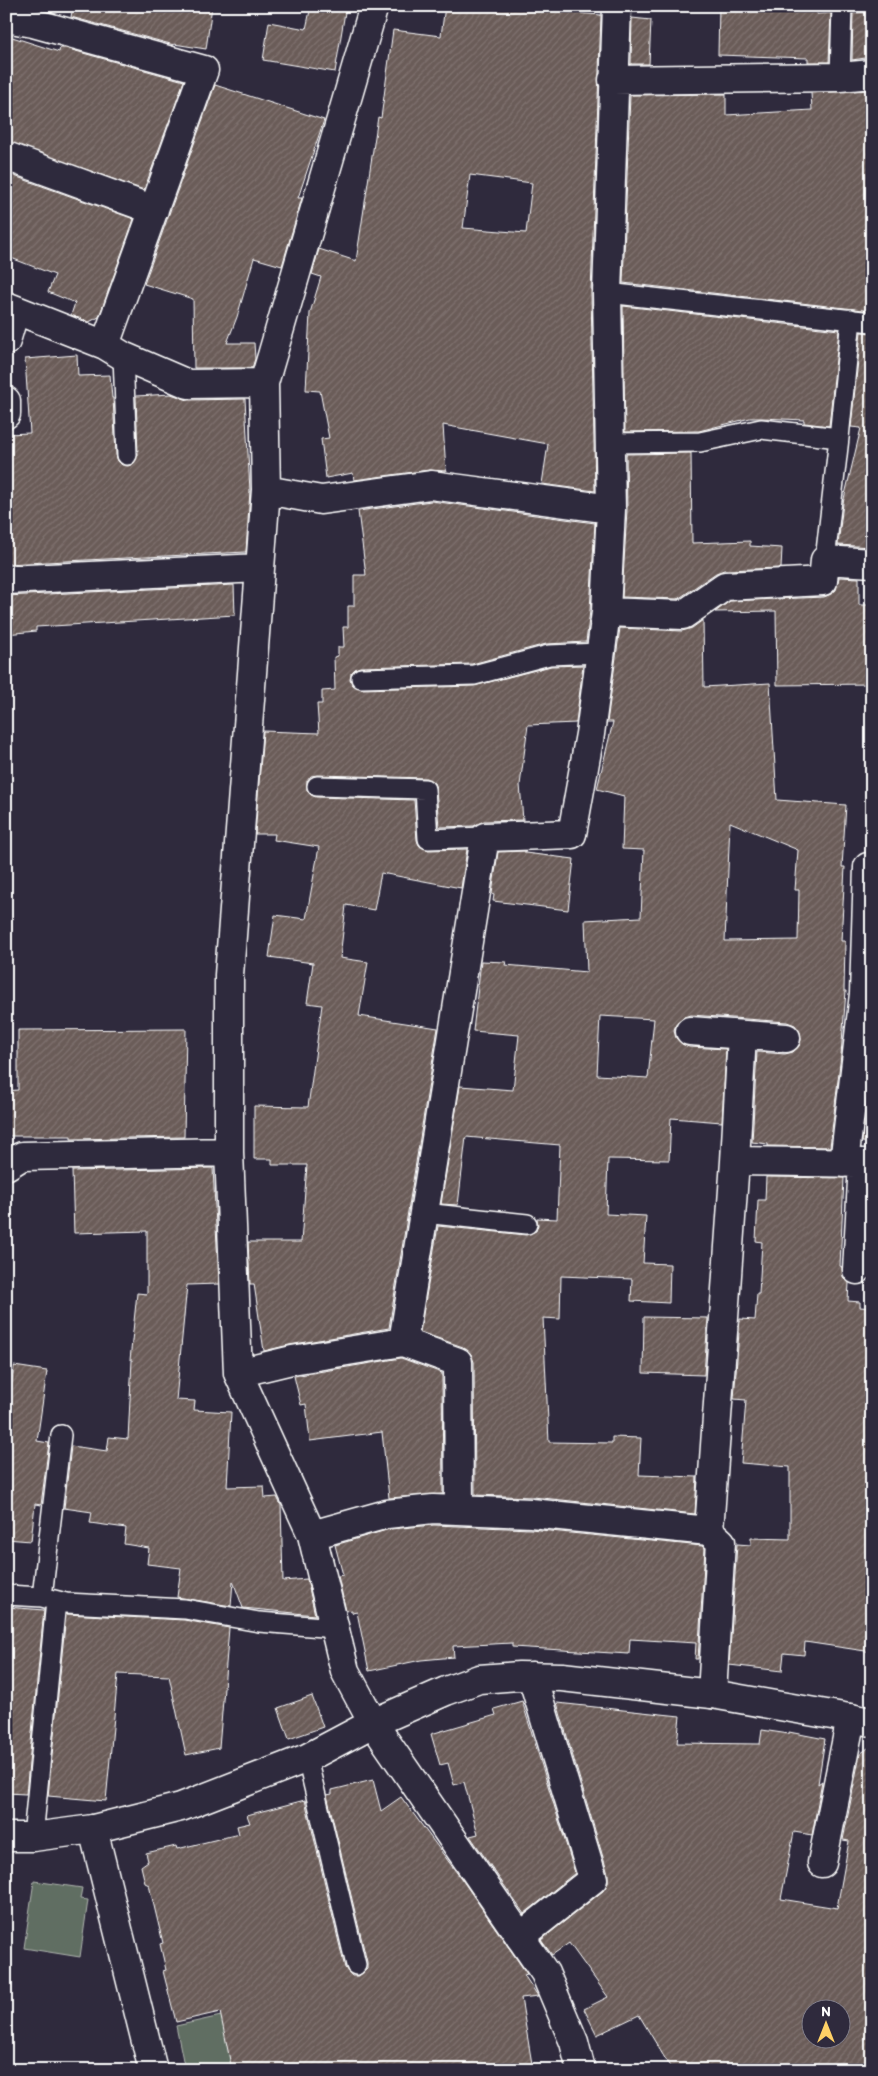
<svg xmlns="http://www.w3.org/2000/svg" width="878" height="2076" viewBox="0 0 878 2076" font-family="Itim,sans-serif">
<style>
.park{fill:#616e62;stroke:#b0b6b0}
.building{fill:url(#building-hatch);stroke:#fff;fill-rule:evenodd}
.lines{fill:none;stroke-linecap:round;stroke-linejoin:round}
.service-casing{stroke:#fff;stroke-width:22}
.minor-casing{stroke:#fff;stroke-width:31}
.tertiary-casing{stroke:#fff;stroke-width:31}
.service{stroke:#2f2a3d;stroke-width:19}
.minor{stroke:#2f2a3d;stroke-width:28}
.tertiary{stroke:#2f2a3d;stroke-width:28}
</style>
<defs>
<pattern id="building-hatch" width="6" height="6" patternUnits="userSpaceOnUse" patternTransform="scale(1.25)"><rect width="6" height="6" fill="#6a5b58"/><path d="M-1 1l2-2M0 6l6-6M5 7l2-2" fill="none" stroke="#807471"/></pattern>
</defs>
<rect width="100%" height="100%" fill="#2f2a3d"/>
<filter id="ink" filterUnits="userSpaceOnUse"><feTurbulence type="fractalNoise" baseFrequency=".02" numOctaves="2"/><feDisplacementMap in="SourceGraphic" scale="10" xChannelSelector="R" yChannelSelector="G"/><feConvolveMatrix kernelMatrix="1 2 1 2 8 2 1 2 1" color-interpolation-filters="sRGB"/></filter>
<g filter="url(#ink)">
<path class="park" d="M34,1881l48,7 -2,11 8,1 -8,57 -56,-9z
M275,2004l11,50 -72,16h-29l-9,-44z"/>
<path class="building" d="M73,6h139l-6,43 -32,-5v1l-103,-28z
M311,6h35l-11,66 -72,-12 6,-38 37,7z
M445,6h98l-1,4 59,5 -10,278 4,198 -53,-7 6,-40 -105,-19 3,46 -17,-1 -75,10 -1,-7 -27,5 -5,-39 8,-1 -9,-47 -14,-1 4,-77 11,-36 -9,-3 7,-25 37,12 22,-144 3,1 12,-88 48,6zM470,175l62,8 -6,50 -63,-5z
M719,6h98v8l14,-1 -2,49h-21v-4l-90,-3z
M872,12v45l-20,3 1,-47z
M632,18l19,2 -2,44h-18z
M6,35l53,17 1,-4h5l119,33 -40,109 -138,-49z
M215,85l109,35 -26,78h4l-20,68 -28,-8 -17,59 -10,26h27l1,16 -3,9h-58l-1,-69 -49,-15z
M871,90l1,221 -249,-28 7,-188 96,-1v21l86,-5 -1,-17z
M6,173l128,46 -35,98 -10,5 -18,-7 4,-12 -27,-11 7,-17 -49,-19z
M623,306l216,24 -10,96 -25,-3v-3l-42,-2h-12l-51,13 -74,1z
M861,332l11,1v95h-3h3v119l-34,-2 5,-42 18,-75 -10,-1z
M77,355l1,21 32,-1 2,23h1l3,57 2,6 4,4 6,1 5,-2 5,-9 -2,-59 35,-2 17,6 57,-1 5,92 -4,61 -240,12v-130l24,-1 -5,-74z
M691,453l1,90 58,-2v5l32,2 -1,20 -57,2 -8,3 -38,26 -56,-2 5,-87 -1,-56z
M431,501l164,22 -5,88 -4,31 -40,2 -74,20 -112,3 -5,2 -4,4 -1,6 2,5 9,5 113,-3 77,-20 32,-1 -7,58 -48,2 -8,60 3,35 -39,1 -10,5 -35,1 -3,-39 -2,-5 -8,-5 -109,-3 -6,1 -4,5v10l4,4 5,2 98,3 3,40 2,5 9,5 39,-1 -6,39 -80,-15 -7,37 -28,-5 -6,53 28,4 -9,54 79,12 -49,300 -100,17 -25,6 -10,-67h-4l-2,-42h53l6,-77h-35v-6h-18v-53l54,1 14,-102 -15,-2 6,-40 -44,-6 6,-42 31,4 13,-72 -45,-7 1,-6h-20l8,-103 56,2 -2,-29h5v-13l13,-1 -1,-33 4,-1v-9h6l-1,-20h5v-21h6v-31h12l-8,-64z
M839,577l20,1v27h13v79l-95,1 -1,-74 -61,1 15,-11 94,-4 7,-3 5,-4z
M234,585l1,30 -199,12v4l-30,3v-38z
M703,620l1,67 66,-4 7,117 69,5 -4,62h3l-4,74h4l-1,50h2l-5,64 -11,92 -62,-1v-2l-16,-2 5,-90 28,2 8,-2 6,-6 2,-6 -1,-8 -5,-7 -8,-3 -96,-7 -7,2 -7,5 -3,8 2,8 6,6 7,3 37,2 -4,73 -51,-4 -2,42 -61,-1 -2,55 40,2 -3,47 27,1 -1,39 -38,-2 1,-22 -71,-3 -1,43 -17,-1 6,124 63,1v-6l29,1 -2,37 58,2 -2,37 -162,-17 -58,-2 -1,-133 -3,-8 -8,-7 -43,-15 18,-106 88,9 10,-4 2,-6 -1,-7 20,1 3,-74 -94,-8 -8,68 -17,-1 19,-118 53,4 6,-55 -46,-4 8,-70 25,1 -1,3 82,7 -2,-52 56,-3 3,-67 -22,-1 2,-53 -27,-7 16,-67h-6l13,-94 62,3 10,-3zM730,822l68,28 -3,40h4l-1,50 -73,1zM600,1016l54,3 -6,59 -51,-3z
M525,851v2l49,6 -6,51 -75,-9 1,-6 -2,-1 6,-42z
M186,1029l-2,108 -113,2v-3h-65v-45l12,-1v-60z
M867,1099h5v44l-10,-1z
M213,1168l6,116 -32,1 -11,115 19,1 -1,9 37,2 -4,75 37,-1 1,12 12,-1 4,8 2,76 24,-2 8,36 -72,-7 -10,-27 -2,25 -54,-9 4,-29 -34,-4 2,-16 -25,-4 2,-16 -36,-5 2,-11 -28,-4 7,-62 36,5 2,-14 19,2 4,-79h-2l7,-67 10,1v-63l-73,2 -2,-62z
M766,1177l78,1 -4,88 2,1 1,10 6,6 -1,18 12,1v5l12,1v344l-67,-10 -1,13 -20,-2 -2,18 -53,-6 8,-121 14,1v-7l39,1v-72l-49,-4 5,-63 -12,-1 6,-80 15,1 2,-26h2l3,-52 -6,-1 2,-41h7z
M644,1317l64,1 -4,57 -61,-2z
M401,1358l41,15 1,121 -54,4 -7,-66 -72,9 -4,-37 -5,1 -7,-29z
M14,1366l33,5 -10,70 12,2 -8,62 -6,-1 -4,37 -25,-2v-115z
M434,1525l96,4 172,17 3,2 -7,111h-3l1,-16 -66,-4 -1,15 -117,-7v-4l-59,3 1,11 -33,3 -52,11 -12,-59 -5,1v-3l-6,1 -8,-35 5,-1 -8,-30 55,-16z
M6,1607l38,3 -18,184 -20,-1z
M66,1614l118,6 45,8 -10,120 -33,7 -17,-79 -51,-2 -12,127 -58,-5z
M312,1696l11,31 -34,12 -11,-31z
M522,1701l53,172 -51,41 -54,-78 8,-2 -14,-52 -10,3 -6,-22 -8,2 -9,-31 65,-19 -2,-6z
M557,1703l123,13 -3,27 83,1 2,-14 27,4v-2l36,7 -7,45 4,-3 -10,54 -18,-3 -13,67 56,9 12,-67 -6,-1 17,-86 12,-9v325h-200l-33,-55 -42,20 -13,-26 24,-12 -39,-54 -17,12 -11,-15 62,-49 5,-8v-9zM810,2008h30v30h-30z
M373,1780l8,31 20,-14 62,84 64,93 -3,1 14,21 -17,2 12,72h-301l-12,-58 -44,10 -13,-51 3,-1 -6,-26 3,-1 -14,-58 -4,-2 -4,-17 7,-5 -2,-8 30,-7 1,3 62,-15 -2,-8 13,-3 -3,-8 58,-15 40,168 7,8h7l8,-7v-7l-40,-167 5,-1v-4z"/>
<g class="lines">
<g class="service-casing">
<path id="service" d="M840,77l2,-71
M607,293l265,29
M123,356l4,99
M610,443l90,-1 61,-13 78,9
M825,560l14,-122 12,-119
M361,678l113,-3 75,-20 51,-2
M317,786l108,3 3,50 57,-2
M424,1213l103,11
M6,1595l36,2 24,6 119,6 74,13 76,6
M42,1597l19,-162
M307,1758l49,207
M33,1837l23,-236"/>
</g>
<g class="minor-casing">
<path id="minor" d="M6,18l27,5 171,47 -99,275
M613,80l227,-3 32,-3
M6,156l148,54
M6,306l99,39 18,11 65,28 76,-1
M6,341l9,-31
M6,401v13
M266,490l55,10 110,-15 180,24
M6,580l254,-12
M606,612l77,3 42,-29 98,-5 2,-21 47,3
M690,1031l96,7
M735,1161l7,-126
M844,1163l20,-169 4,-127
M6,1166l16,-10 207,-4
M857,1270l6,-107
M403,1342l55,20 1,148
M238,1373l54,-13 111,-18 82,-505 87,-3 18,-100 16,-122 5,-103 -4,-216 10,-287
M312,1535l75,-21 46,-5 98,4 178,18
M712,1694l9,-152 -12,-11 26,-370 137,2
M373,1723l-28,-52 -33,-136 -74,-162 -9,-221v-177l37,-485 -2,-107 110,-377
M93,1829l60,241
M822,1863l29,-145
M520,1937l73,-58 -61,-203"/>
</g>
<g class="tertiary-casing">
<path id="tertiary" d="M373,1723l172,250 29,69 7,28
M6,1837h27l60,-8 88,-22 126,-49 66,-35 73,-32 33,-12 40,-3 43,1 150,17 160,28"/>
</g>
<use href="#service" class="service"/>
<use href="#minor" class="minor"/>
<use href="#tertiary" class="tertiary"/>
</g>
</g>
<rect width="878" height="2076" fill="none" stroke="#2f2a3d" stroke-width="25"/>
<rect x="12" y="12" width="853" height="2051" fill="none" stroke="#fff" stroke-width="2" filter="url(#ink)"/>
<g transform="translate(826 2024)"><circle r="24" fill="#2f2a3d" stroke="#827f8b"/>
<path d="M0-4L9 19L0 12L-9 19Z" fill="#ffd166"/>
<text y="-8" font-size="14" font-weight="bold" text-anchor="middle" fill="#ffffff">N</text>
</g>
</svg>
